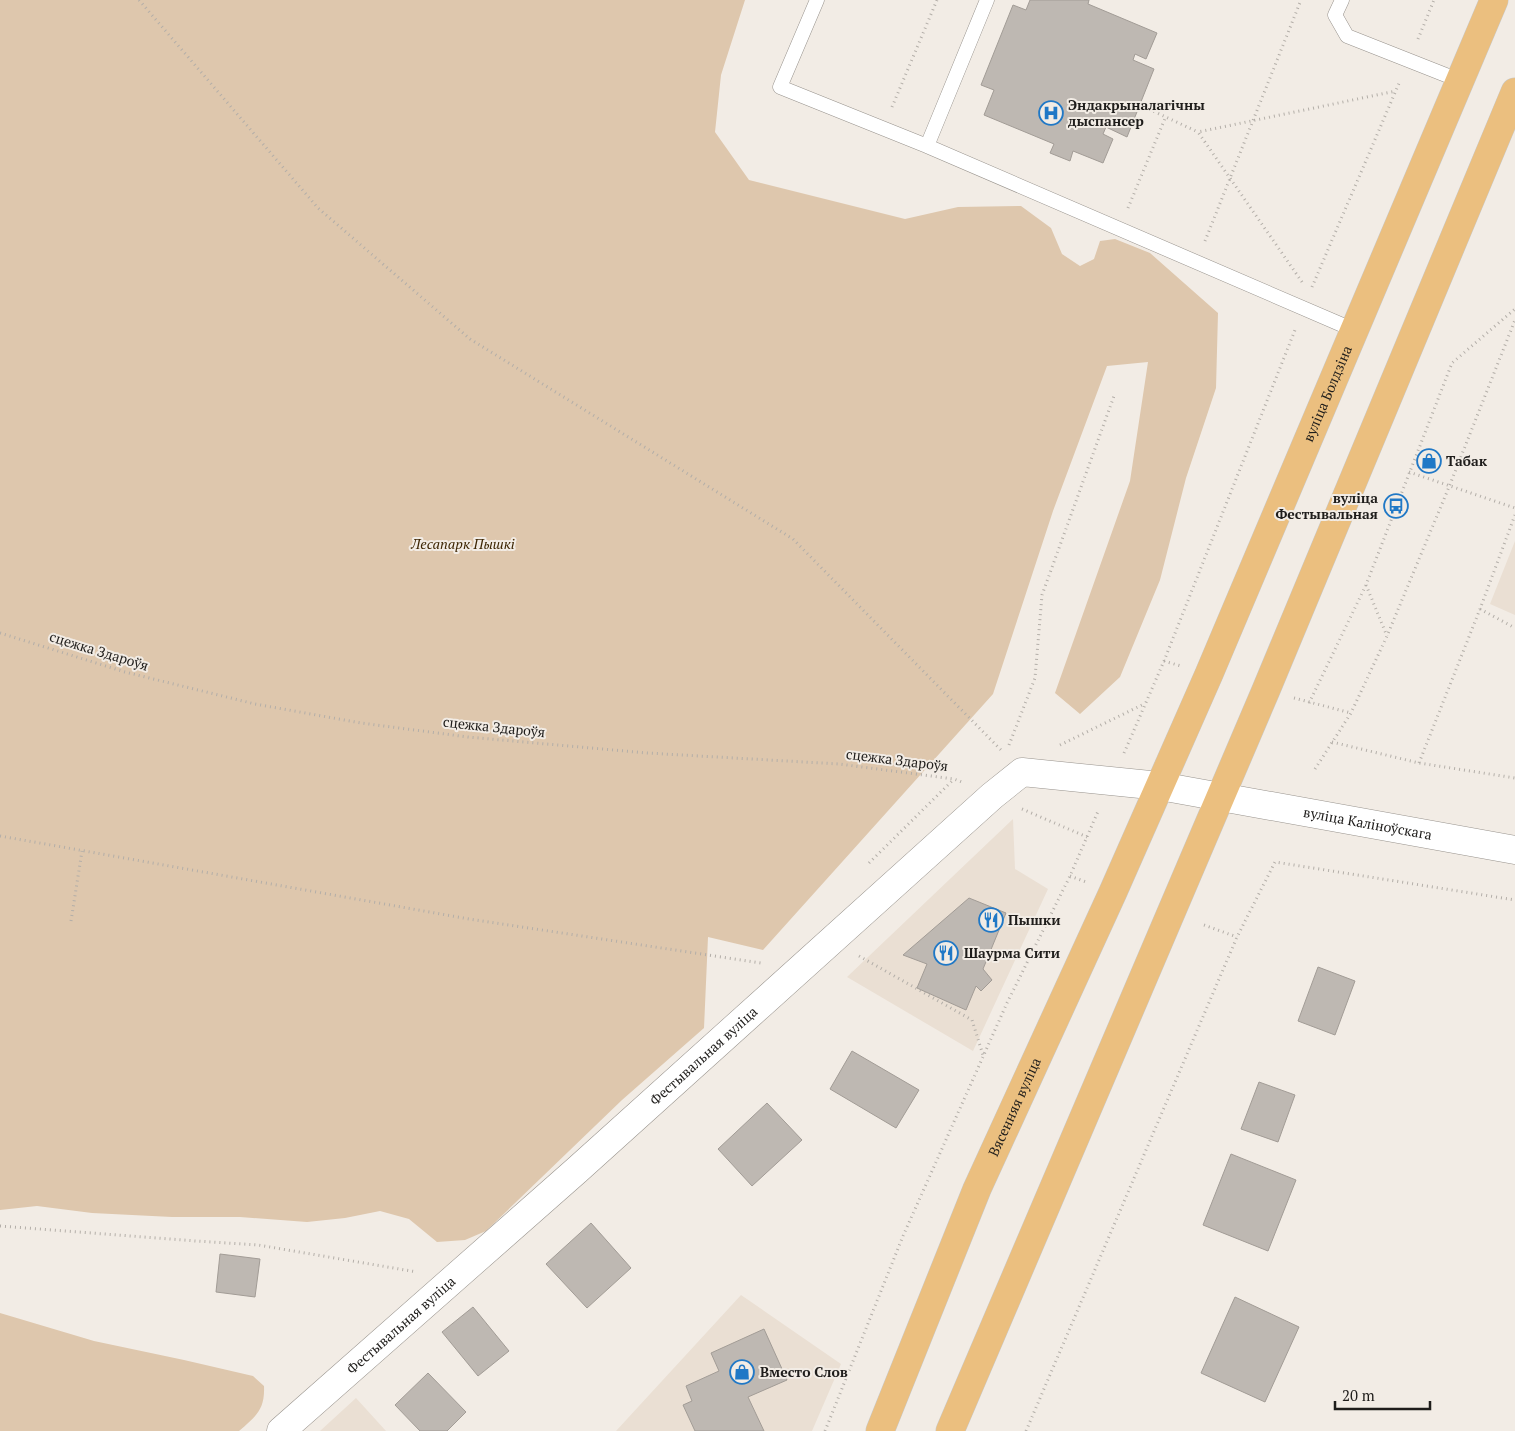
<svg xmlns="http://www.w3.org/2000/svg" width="1515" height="1431" viewBox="0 0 1515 1431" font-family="'PT Serif',serif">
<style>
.built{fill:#eadfd3}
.green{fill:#dec7ad}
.building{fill:#beb8b2;stroke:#a29c96}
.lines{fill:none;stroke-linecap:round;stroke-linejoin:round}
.lane-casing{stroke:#98938d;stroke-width:15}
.street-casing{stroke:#98938d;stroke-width:29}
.secondary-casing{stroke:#98938d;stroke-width:29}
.primary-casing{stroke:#c9c9c8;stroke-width:29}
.path{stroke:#b3aea8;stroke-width:3;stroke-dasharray:1 4;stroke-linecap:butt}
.lane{stroke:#fff;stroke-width:14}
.street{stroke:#fff;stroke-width:28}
.secondary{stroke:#fff;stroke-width:28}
.primary{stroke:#ebbf7f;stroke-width:28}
.labels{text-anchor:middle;stroke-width:4;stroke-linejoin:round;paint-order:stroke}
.poi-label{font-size:14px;font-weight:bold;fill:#1f1d1b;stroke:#f2ece5;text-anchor:start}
.street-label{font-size:14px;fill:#1f1d1b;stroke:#f2ece5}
.park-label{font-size:14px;font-style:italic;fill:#3d2502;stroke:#f2ece5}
</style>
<rect width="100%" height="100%" fill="#f2ece5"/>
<path class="built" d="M1515,541v74l-25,-11z
M1013,819l2,50 33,20 -75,162 -126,-74z
M741,1295l100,69 -29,67h-196z
M356,1398l30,33h-66z"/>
<path class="green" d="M0,0h745l-24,75 -6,57 34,48 156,39 53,-12 63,-1 30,22 11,26 18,12 14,-7 6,-18 15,-2 35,14 68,60 -2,75 -30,90 -26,102 -40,97 -40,37 -25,-21 75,-212 18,-119 -41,4 -54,145 -60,183 -230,256 -55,-13 -4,91 -82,72 -136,131 -21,9 -28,2 -28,-23 -29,-8 -35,7 -38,4 -67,-5h-68l-80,-4 -55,-7 -37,4z
M0,1313l94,28 90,19 69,16 11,10c1,24 -8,30 -25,45h-239z"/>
<path class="building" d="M1030,0h59l-1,4 69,29 -11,26 -11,-5 -2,6 21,9 -27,68 -21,-10 -3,7 10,5 -10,24 -30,-12 -3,10 -20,-8 4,-9 -70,-29 10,-25 -13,-5 32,-80 13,5z
M1426,455l10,3 -4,10 -10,-4z
M969,898l37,15 -23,56 9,11 -11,11 -5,-5 -10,24 -49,-22 10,-24 -24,-9z
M1318,967l37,14 -20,54 -37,-14z
M852,1051l67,39 -23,38 -66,-39z
M1259,1082l36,13 -17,47 -37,-13z
M767,1103l35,37 -50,46 -34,-37z
M1231,1154l65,26 -28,71 -65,-26z
M591,1223l40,45 -44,40 -41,-44z
M220,1254l40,5 -5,38 -39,-5z
M1235,1297l64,30 -34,75 -64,-29z
M473,1307l36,44 -31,25 -36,-44z
M764,1329l23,51 -39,17 16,34h-69l-12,-26 9,-4 -6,-15 33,-15 -8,-18z
M428,1373l38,39 -19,19h-27l-25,-26z"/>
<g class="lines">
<g class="lane-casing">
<path id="lane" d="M817,0l-37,87 147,59
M987,0l-60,146 427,184
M1342,0l-7,15 12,21 114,45"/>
</g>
<g class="street-casing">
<g id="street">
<path id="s1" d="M281,1431l296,-261 415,-374 30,-24 138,14"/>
</g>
</g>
<g class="secondary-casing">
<g id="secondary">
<path id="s2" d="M1160,786l355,64"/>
</g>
</g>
<g class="primary-casing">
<g id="primary">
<path id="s3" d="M880,1431l97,-242 136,-297 96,-218 285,-674"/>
<path d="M950,1431l316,-741 249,-598"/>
</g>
</g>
<path class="path" d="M139,0l179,208 152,131 323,200 208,211
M1418,39l16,-39
M1140,105l58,27
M892,107l45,-107
M1128,208l38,-92
M1205,241l96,-241
M1302,282l-104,-150 198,-41
M1312,287l88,-206
M1409,472l106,36
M1366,585l21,51
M1480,609l35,19
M0,633l125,39 130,32 106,19 107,14 179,16 192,11 115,15 8,3
M1164,661l17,5
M1294,698l57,15
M1309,703l57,-118 86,-222 63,-54
M1332,742l87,21 96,15
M1009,745l26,-67 7,-83 72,-199
M1060,745l84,-41
M1124,753l40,-92 131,-331
M1419,763l61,-154 35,-94
M1315,769l36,-56 36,-77 62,-149 66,-167
M1022,809l65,28
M0,836l469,83 292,44
M869,863l85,-84
M1070,876l16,6
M71,921l11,-70
M1204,925l33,12
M859,956l113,64 11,35
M0,1226l196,15 62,4 159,27
M825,1431l78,-195 104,-233 63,-127 29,-67
M1026,1431l211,-494 38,-75 240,38"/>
<use href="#lane" class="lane"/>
<use href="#street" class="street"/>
<use href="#secondary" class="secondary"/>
<use href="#primary" class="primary"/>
</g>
<defs>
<g id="hospital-ring" transform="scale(1.25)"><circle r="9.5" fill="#f2ece5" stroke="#2078c6" stroke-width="1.5"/><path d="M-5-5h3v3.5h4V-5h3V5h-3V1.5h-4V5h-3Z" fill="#2078c6"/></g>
<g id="shop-ring" transform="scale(1.25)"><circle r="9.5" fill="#f2ece5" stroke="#2078c6" stroke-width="1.5"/><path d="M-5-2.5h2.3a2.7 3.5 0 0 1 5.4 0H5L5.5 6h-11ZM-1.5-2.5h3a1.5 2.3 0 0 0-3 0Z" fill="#2078c6"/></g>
<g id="bus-ring" transform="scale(1.25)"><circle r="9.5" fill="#f2ece5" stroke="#2078c6" stroke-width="1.5"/><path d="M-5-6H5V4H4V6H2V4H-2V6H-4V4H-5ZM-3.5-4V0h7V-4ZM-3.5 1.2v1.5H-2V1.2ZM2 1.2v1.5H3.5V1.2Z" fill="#2078c6"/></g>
<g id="restaurant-ring" transform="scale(1.25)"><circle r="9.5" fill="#f2ece5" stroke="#2078c6" stroke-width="1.5"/><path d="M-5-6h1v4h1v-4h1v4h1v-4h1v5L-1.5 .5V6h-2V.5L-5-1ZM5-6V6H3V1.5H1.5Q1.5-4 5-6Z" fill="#2078c6"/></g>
</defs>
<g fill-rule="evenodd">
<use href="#hospital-ring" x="1051" y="113"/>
<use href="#shop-ring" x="1429" y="461"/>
<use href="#bus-ring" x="1396" y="506"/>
<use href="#restaurant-ring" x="991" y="920"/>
<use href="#restaurant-ring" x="946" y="953"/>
<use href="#shop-ring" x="742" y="1372"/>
</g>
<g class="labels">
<g class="poi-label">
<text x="1068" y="110">Эндакрыналагічны<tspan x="1068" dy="16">дыспансер</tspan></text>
<text x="1446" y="466">Табак</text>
<text x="1378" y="503" text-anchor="end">вуліца<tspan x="1378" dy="16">Фестывальная</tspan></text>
<text x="1008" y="925">Пышки</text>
<text x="964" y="958">Шаурма Сити</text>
<text x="760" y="1377">Вместо Слов</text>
</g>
<g class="street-label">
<text dy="5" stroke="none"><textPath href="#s3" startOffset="1130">вуліца Болдзіна</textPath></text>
<text transform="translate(99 651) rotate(17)" y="5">сцежка Здароўя</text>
<text transform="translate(494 727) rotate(6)" y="5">сцежка Здароўя</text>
<text transform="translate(897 760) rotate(7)" y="5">сцежка Здароўя</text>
<text dy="5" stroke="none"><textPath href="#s2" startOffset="211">вуліца Каліноўскага</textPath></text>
<text dy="5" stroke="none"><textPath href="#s1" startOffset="565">Фестывальная вуліца</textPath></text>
<text dy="5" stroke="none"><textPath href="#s3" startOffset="351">Вясенняя вуліца</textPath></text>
<text dy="5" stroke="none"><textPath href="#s1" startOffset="160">Фестывальная вуліца</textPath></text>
</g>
<g class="park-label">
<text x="463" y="549">Лесапарк Пышкі</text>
</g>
</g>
<path d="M1335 1401v8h95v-8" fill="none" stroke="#1f1d1b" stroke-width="2.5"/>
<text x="1342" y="1401" font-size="15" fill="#1f1d1b" stroke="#f2ece5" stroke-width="4" paint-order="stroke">20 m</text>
</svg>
